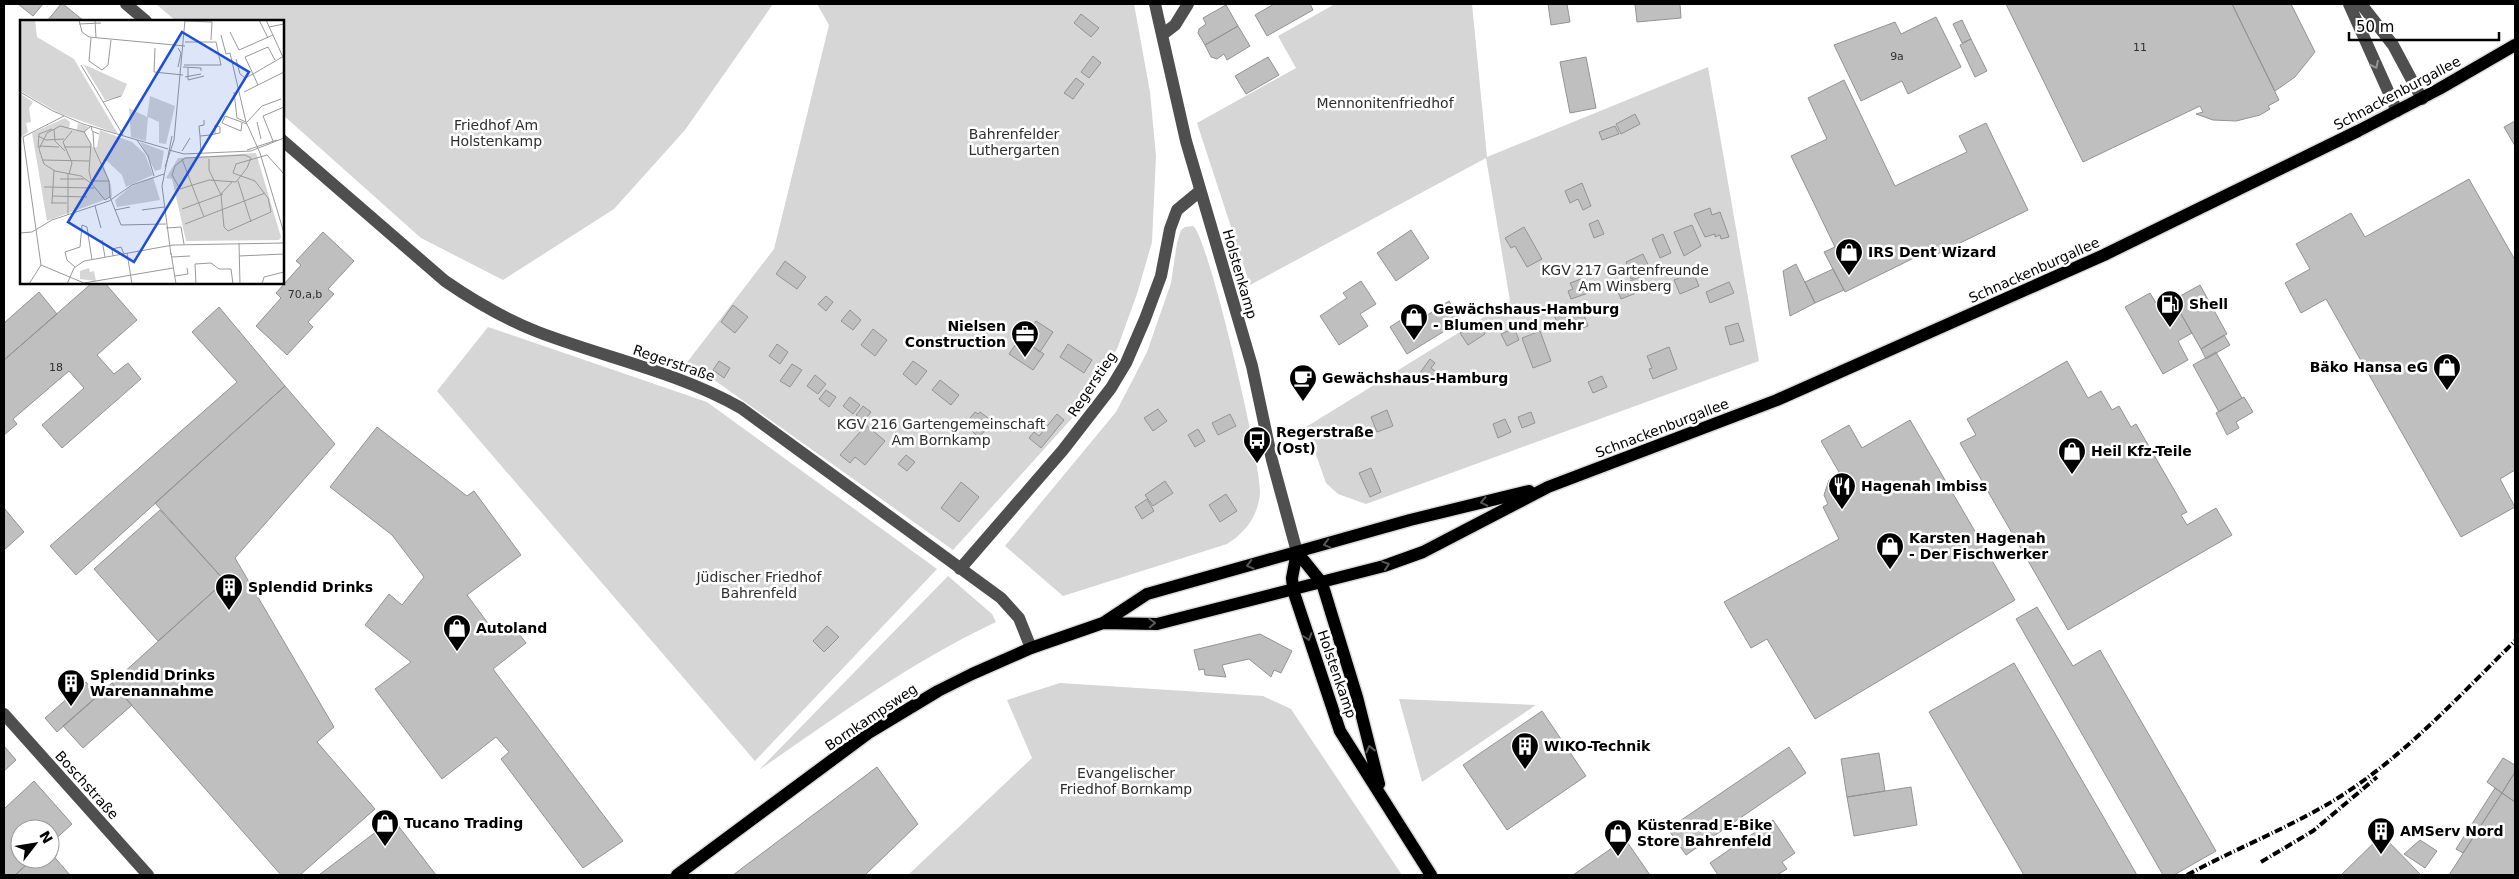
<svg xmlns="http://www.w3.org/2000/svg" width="2519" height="879" viewBox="0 0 2519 879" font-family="'DejaVu Sans',sans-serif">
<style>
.green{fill:#d6d6d6}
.building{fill:#bfbfbf;stroke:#939393}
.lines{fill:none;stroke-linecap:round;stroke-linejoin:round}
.major-casing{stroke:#dbdbdb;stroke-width:15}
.minor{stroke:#4f4f4f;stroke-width:12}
.major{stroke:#000;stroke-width:12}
.rail{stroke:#000;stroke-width:4;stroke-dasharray:8 2.5 1 2.5;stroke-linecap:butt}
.oneway{stroke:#959595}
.oneway2{stroke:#595959}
.labels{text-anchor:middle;stroke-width:5;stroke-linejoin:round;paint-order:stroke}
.number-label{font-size:11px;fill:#303030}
.street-label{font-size:14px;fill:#000;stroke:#fff}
.park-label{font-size:14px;fill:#2d2d2d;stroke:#fff}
.poi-label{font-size:14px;font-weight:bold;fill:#000;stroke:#fff;text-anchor:start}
.inset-road{fill:none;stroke:#999;stroke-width:1}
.view{fill:#1d4ed8;fill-opacity:0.15;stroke:#1d4ed8;stroke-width:2.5}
.inset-edge{fill:none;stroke:#000;stroke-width:2.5}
</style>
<rect width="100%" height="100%" fill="#fff"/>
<path class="green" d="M156,4h617l-88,126 -71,79 -111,71 -82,-42 -138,-123 -1,-94h-106z
M817,4h317l16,88 6,64 -4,86 -15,52 -20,55 -43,67 -121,134 -253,-180 -15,-5 89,-116 55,-224z
M1335,4h137l15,153 221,-90 51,294 -393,143 -28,-10 -12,-11 -20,-56 204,-126 -24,-143 -236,127 -53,-162 99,-55 -18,-32z
M1193,226c15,9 69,240 67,267 -2,23 -14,39 -33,51l-164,52 -58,-50 111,-134 31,-60 24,-69 6,-40 4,-13 4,-3z
M488,327l219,75 230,167 -182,192 -318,-370z
M948,576l44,38 4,8c-85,40 -160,95 -237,148z
M1060,683l203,13 28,13 111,166h-494l124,-117 -25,-58z
M1399,699l137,6 -114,77z"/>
<path class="building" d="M18,4h25l-10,12z
M61,4h2l21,17h-37z
M1274,4h36l3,6 -46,26 -12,-21z
M1548,4h19l3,18 -19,3z
M1635,4h45l1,14 -44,4z
M2006,4h226l47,96 -11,6 2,3 -10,6 -24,6 -23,-1 -17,-6 7,-2 -3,-6 -117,56z
M2232,4h59l24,48 -20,25 -20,14z
M1226,5l12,21 -33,19 -7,-12 1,-4 7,-5 -3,-6z
M1081,14l18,14 -8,9 -17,-14z
M1936,17l25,50 -53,27 -6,-13 -41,20 -27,-56 61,-23 6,12z
M1962,20l9,19 -9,4 -9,-19z
M1238,26l12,20 -23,14 -3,-6 -7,5 -6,-2 -6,-12z
M1971,39l16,32 -12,6 -15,-32z
M1093,56l8,7 -12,15 -8,-6z
M1268,57l11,18 -33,19 -11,-18z
M1586,57l10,51 -26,5 -10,-51z
M1076,78l8,6 -11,15 -9,-6z
M1844,80l51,106 72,-34 -8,-16 27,-13 42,87 -99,48 -3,-6 -81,40 -21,-40 11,-5 -44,-91 36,-17 -19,-41z
M1635,114l5,10 -19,10 -5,-10z
M2515,121v25l-11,-19z
M1615,126l4,8 -17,6 -3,-8z
M2469,179l46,81v210l-15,9 15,28 -54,30 -135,-238 -25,14 -16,-30 25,-14 -14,-25 55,-31 14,24z
M1582,183l9,23 -8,4 -5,-11 -8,4 -5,-12z
M1710,208l2,7 8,-3 9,25 -8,2 -1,-4 -5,2v-3l-10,3 -11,-23z
M1598,220l6,14 -10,4 -5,-14z
M1692,225l9,21 -17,10 -10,-24z
M1524,227l18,32 -15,8 -12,-21 -4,2 -6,-10z
M1411,230l18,28 -33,23 -19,-28z
M323,232l31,29 -26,28 6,5 -26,28 5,5 -26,28 -31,-29 25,-28 -5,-5 25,-28 -5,-4z
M1663,234l8,19 -11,5 -8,-19z
M1643,254l7,15 -19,10 -5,-17z
M785,261l21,16 -9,12 -21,-15z
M1796,264l19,39 -25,13 -7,-45z
M1833,269l11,21 -29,13 -10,-21z
M1693,272l6,14 -19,8 -6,-14z
M1641,276l5,13 -25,10 -5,-12z
M1581,279l2,6 7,-3 4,9 -23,8 -3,-8 5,-2 -3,-6z
M1361,281l15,23 -16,10 8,12 -29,19 -19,-29 27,-18 -4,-5z
M93,282h11l33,38 -40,35 17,19 14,-11 13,16 -79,69 -20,-23 42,-37 -15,-17 -56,48 4,5 -13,11v-75z
M1729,282l5,11 -24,10 -4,-11z
M2200,285l27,49 -26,15 -28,-49z
M39,292l18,22 -53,46v-37z
M2150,293l9,15 14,-8 19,33 -14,8 10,19 -25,14 -38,-67z
M826,296l7,6 -7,9 -8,-7z
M1449,301l12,20 -54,33 -17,-27 31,-20 5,9z
M733,305l15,12 -13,16 -14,-11z
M1580,305l8,21 -8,3 -2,-7 -6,3 -4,-9 -2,1 2,6 -9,4 -5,-12z
M219,307l66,79 -209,189 -26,-29 187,-164 -45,-50z
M850,310l11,10 -8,10 -12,-9z
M1036,321l17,11 -13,20 -17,-12z
M1738,323l6,18 -14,4 -5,-18z
M1479,324l6,10 -17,11 -8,-12z
M1514,328l5,12 -12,6 -6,-12z
M873,329l14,11 -12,16 -14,-11z
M1540,331l11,30 -18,7 -11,-30z
M2224,335l6,10 -24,14 -5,-10z
M1020,338l24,16 -11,16 -24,-16z
M777,344l11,8 -8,12 -11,-8z
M1068,344l24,16 -8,13 -24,-16z
M1669,347l8,22 -24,10 -4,-10 3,-1 -5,-12z
M2216,352l26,46 -23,14 -26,-47z
M1430,359l5,4 -4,5 7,5 -9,12 -12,-8z
M719,361l11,7 -6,10 -11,-8z
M913,361l14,10 -11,14 -13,-11z
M2067,361l21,37 13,-7 11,19 7,-4 12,21 5,-3 51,88 -6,3 6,10 29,-17 16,27 -164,95 -108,-187 16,-8 -9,-16z
M792,364l10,6 -12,17 -10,-6z
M815,375l11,9 -8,10 -11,-8z
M1602,376l5,11 -14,6 -5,-11z
M940,380l19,15 -8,10 -19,-15z
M285,386l50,58 -100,114 99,169 -17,15 58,67 -75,66h-19l-169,-192 113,-102 -70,-78z
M826,390l10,7 -7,10 -10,-8z
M850,397l10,8 -7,9 -10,-8z
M2244,397l9,15 -17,10 3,6 -12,7 -11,-22z
M863,406l8,6 -7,9 -8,-6z
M1158,409l9,12 -14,10 -9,-13z
M1387,410l6,16 -16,6 -6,-15z
M975,412l3,2 2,-2 12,9 -13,17 -14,-14z
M1531,412l4,11 -13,5 -4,-11z
M1057,414l7,6 -23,28 -12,-10 5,-6 5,4z
M1230,414l6,12 -18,9 -6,-12z
M1505,419l6,13 -13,6 -5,-14z
M1910,420l105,180 -200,119 -48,-80 -16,9 -27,-46 115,-63 -16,-32 5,-3 -4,-9 5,-15 10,-8 -18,-31 28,-16 13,23z
M866,425l19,16 -20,24 -10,-8 -5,6 -10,-8z
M377,427l90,69 7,-5 47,64 -54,40 29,39 15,-11 15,20 -33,26 130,172 -40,27 -82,-109 8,-7 -13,-15 -54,42 -67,-90 36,-27 -46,-37 24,-31 13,11 22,-28 -32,-42 -62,-48z
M1198,429l7,12 -10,6 -7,-12z
M906,455l9,7 -8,9 -9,-7z
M1371,468l10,24 -11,5 -11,-24z
M1165,481l8,12 -20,13 -8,-11z
M961,482l18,15 -20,25 -18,-14z
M1226,494l11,17 -17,11 -11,-17z
M1147,499l7,12 -12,8 -7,-12z
M4,508l20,24 -20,18z
M160,510l65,71 -67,60 -64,-72z
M2037,607l36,59 27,-16 116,201 -42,24h-11l-147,-256z
M827,626l12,11 -15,15 -11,-11z
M1260,634l32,17 -11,22 -7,-3 -3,7 -22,-18 -27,6 4,12 -21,-2 -1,-6 -5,1 -5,-20z
M2014,663l123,212h-113l-95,-163z
M86,682l12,14 -41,36 -12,-14z
M112,683l20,22 -49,43 -20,-22z
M1542,711l44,65 -79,54 -44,-65z
M4,746l12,14 -12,11z
M1789,747l17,26 -120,82 -18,-26z
M1879,753l6,38 -38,6 -6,-38z
M2503,758l12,7v7l-13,21 -15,-11z
M877,767l41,57 -53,51h-132z
M2515,772v30l-13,-9z
M34,781l38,43 -22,20v-15h-30v30h13l-18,16h-11v-66z
M1911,787l6,38 -63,11 -7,-39z
M2495,788l7,5 -39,60 -7,-4z
M2502,793l13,9v73h-66z
M393,819l43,56h-117z
M1773,820l22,33 -13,9 5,7 -10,6h-59l-8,-12z
M2382,835l39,40h-80z
M1625,839l25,36h-77z
M2420,840l17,11 -12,17 -21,-14z
M50,852l20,23h-55l18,-16h17z"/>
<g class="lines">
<g class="major-casing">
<path id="major" d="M1297,552l-5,26 1,12 47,141 91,144
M1297,552l25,31 35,114 22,87
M1103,623l54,1 227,-58 39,-14 125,-65 229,-87 327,-145 254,-124 81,-42 76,-44
M677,875l193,-143 68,-41 34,-17 59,-26 72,-25 44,-29 263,-74 119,-29"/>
</g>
<path class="minor" d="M126,4l20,17
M1155,4l31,137 66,225 20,94 25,92
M2349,4l48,107
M2361,4l32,41 29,54
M1162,35l13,-10 13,-21
M282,140l163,141c29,20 60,38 93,51 68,26 140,40 203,76l260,190 18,20 12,30
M960,569l103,-119 48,-62 15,-25 19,-44 16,-43 9,-47 7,-19 23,-19
M4,714l144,161"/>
<use href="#major" class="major"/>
<path class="rail" d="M2261,862l52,-31 64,-54
M2187,875c48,-26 99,-46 146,-74 69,-42 125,-104 182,-160"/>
</g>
<defs><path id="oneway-chevron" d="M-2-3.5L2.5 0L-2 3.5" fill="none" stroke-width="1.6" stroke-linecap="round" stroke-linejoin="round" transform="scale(1.25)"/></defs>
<use class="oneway" href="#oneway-chevron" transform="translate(2375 65) rotate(64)"/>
<g class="oneway2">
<use href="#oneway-chevron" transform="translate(1484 502) rotate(167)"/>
<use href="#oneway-chevron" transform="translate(1327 544) rotate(165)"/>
<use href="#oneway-chevron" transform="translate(1250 565) rotate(165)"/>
<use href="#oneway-chevron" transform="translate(1386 565) rotate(-18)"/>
<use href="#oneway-chevron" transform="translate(1152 623) rotate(-2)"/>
<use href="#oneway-chevron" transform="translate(1308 637) rotate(72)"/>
<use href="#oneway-chevron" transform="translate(1370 749) rotate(-104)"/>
</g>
<defs>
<g id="shop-pin" transform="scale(1.4375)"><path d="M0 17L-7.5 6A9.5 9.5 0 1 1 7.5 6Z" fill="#000" stroke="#fff"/><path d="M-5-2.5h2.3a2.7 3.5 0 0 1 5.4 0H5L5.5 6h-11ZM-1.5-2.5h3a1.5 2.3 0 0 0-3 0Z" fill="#fff"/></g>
<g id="fuel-pin" transform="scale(1.4375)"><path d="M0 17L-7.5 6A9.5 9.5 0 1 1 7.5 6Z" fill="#000" stroke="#fff"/><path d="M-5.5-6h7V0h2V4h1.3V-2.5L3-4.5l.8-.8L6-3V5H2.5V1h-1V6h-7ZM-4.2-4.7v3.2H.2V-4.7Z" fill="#fff"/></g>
<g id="office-pin" transform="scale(1.4375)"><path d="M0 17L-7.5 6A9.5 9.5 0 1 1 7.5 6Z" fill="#000" stroke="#fff"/><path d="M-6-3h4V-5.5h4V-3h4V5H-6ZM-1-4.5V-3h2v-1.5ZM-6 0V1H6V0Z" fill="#fff"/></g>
<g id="cafe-pin" transform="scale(1.4375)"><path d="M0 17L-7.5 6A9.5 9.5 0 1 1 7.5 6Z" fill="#000" stroke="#fff"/><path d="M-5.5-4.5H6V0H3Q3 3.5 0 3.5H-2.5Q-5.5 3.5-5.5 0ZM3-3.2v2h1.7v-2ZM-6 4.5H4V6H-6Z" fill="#fff"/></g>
<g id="bus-pin" transform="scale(1.4375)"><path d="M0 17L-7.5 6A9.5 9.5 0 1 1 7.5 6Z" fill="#000" stroke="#fff"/><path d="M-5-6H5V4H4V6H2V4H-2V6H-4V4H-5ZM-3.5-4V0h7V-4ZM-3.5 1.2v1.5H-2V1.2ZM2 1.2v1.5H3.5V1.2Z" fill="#fff"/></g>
<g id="restaurant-pin" transform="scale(1.4375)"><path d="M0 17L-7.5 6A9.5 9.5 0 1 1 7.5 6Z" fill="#000" stroke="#fff"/><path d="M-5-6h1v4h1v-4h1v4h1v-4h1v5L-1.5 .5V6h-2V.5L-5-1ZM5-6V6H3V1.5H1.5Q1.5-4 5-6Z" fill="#fff"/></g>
<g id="building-pin" transform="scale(1.4375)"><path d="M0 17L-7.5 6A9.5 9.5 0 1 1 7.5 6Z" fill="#000" stroke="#fff"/><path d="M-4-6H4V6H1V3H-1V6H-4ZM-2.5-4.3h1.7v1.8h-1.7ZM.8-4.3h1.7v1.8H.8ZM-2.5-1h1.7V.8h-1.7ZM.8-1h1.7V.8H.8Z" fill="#fff"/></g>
</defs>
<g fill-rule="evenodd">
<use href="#shop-pin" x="1849" y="252"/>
<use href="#fuel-pin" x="2170" y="304"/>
<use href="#shop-pin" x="1414" y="317"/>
<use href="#office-pin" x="1025" y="334"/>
<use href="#shop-pin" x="2447" y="367"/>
<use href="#cafe-pin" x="1303" y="378"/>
<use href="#bus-pin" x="1257" y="440"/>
<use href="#shop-pin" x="2072" y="451"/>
<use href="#restaurant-pin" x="1842" y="486"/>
<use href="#shop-pin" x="1890" y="546"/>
<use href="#building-pin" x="229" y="587"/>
<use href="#shop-pin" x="457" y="628"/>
<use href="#building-pin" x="71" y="683"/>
<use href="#building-pin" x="1525" y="746"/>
<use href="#shop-pin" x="385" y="823"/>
<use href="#building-pin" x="2381" y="831"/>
<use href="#shop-pin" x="1618" y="833"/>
</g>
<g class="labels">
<g class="number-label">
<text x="2140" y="51">11</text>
<text x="1897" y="60">9a</text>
<text x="305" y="298">70,a,b</text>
<text x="56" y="371">18</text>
</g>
<g class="street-label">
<text transform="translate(2397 93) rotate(-28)" y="5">Schnackenburgallee</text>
<text transform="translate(2034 270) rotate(-24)" y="5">Schnackenburgallee</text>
<text transform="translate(1240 274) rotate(74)" y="5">Holstenkamp</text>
<text transform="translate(674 363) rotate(19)" y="5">Regerstraße</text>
<text transform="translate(1092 384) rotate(-56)" y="5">Regerstieg</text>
<text transform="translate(1662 428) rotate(-21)" y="5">Schnackenburgallee</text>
<text transform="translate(1337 674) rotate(71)" y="5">Holstenkamp</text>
<text transform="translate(871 717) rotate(-34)" y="5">Bornkampsweg</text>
<text transform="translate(87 785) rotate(48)" y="5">Boschstraße</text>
</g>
<g class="park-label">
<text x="1385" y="108">Mennonitenfriedhof</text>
<text x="496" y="130">Friedhof Am<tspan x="496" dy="16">Holstenkamp</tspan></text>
<text x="1014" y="139">Bahrenfelder<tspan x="1014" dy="16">Luthergarten</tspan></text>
<text x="1625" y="275">KGV 217 Gartenfreunde<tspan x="1625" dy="16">Am Winsberg</tspan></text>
<text x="941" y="429">KGV 216 Gartengemeinschaft<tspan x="941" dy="16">Am Bornkamp</tspan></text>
<text x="759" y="582">Jüdischer Friedhof<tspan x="759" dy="16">Bahrenfeld</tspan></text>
<text x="1126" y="778">Evangelischer<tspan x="1126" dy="16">Friedhof Bornkamp</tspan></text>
</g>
<g class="poi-label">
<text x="1868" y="257">IRS Dent Wizard</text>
<text x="2189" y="309">Shell</text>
<text x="1433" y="314">Gewächshaus-Hamburg<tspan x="1433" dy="16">- Blumen und mehr</tspan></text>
<text x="1006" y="331" text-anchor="end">Nielsen<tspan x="1006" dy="16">Construction</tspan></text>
<text x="2428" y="372" text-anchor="end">Bäko Hansa eG</text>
<text x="1322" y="383">Gewächshaus-Hamburg</text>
<text x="1276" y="437">Regerstraße<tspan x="1276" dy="16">(Ost)</tspan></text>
<text x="2091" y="456">Heil Kfz-Teile</text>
<text x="1861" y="491">Hagenah Imbiss</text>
<text x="1909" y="543">Karsten Hagenah<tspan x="1909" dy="16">- Der Fischwerker</tspan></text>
<text x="248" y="592">Splendid Drinks</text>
<text x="476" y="633">Autoland</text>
<text x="90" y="680">Splendid Drinks<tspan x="90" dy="16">Warenannahme</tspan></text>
<text x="1544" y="751">WIKO-Technik</text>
<text x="404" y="828">Tucano Trading</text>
<text x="1637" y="830">Küstenrad E-Bike<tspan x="1637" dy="16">Store Bahrenfeld</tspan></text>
<text x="2400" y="836">AMServ Nord</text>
</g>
</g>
<g transform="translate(20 20)">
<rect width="264" height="264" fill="#fff"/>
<path d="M0,0h15l2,17 37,22 44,75 -59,-21 -39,-22zM63,44l44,20 -5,12 -17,4zM1,74l12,8 -4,6 2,14 -5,1 2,9 -8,6zM130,76l25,10 -9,38 -7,-1v-21l-11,-5 -2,24 -15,-4 -2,-29 18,9zM45,98l5,4 -1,6 8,2 1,-7 11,4 -4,5 8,16 4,-1 3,-17 32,12 13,12 8,21 -27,12 -4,-12 -15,-14h-5l9,24 1,12 -65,24 -15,-88zM120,122l24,9 -3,18 -6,2zM236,133l25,84 -2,3 -93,1 -14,-62 -6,-1 12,-20zM133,157l7,23 -43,7 -2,-7 15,-13zM69,248l1,4 4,-1 2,10 -16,-2v-8z" fill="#d6d6d6"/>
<path class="inset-road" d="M59,0l3,12 7,5 96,9M75,0l1,18M239,0l9,18M246,0l17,37M165,1l27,1 -1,18M59,4l22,-1M249,7l15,-3M210,12l9,18 34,-15M201,15l5,19 4,-1 16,69 14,31 24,80M71,18l-2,23 13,9 6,-5 3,-25M135,28l-1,24 29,3M216,39l4,15 5,4 8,-4 5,11M255,40l-7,-13 -23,10 8,17 31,-18M61,45l42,70M164,45h37l-5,-23h-31M158,47l3,-14 -3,-5M163,47l18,1v3M168,48v12l16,-4M165,57l16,-3M0,72l33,19 30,13 85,25M214,72l3,26 9,4M224,72l40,-20M83,82l18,-6M44,96l-41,21 18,128 43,18 89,-15M227,102l15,-16 19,-7M237,102l4,17M222,103l-1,8 -19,-8 3,-7 22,8M34,109l1,12 10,10M64,112l7,-6 1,5 7,3M73,112l1,16 15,33 1,16 11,28 45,-1M18,116l8,4 18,-1M180,116l-1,-10 5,-1v-5M117,120l11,16 6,20M253,121l-10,-25 21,-9M19,126l20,1M44,127h27M18,128l1,-14 13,-5M149,130l15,4 67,-3 33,-13M227,130l30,-10M162,131l8,-13M181,134l-1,-18 10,-1 10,-2v-6l-5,-2v9M225,135l6,3 -4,10 -11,14 -27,-2 -29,9 -8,-14 3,-9 10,-8zM162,139l22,58M189,139v11l12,25 3,32 4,4 43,-19 -3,-14 -13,-17 -22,-8 3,-9 31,-9 17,19M22,140l47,1M145,147l9,-27 11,-120M48,153v42M49,154l3,-11 -9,-21 9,-11M40,159h24M71,161h18M218,161l13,41M72,164l-11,-8 -26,-5 -11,-7 -5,-15 8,-16 13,-7 24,6 7,12 -2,27 3,13 13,16 5,-3M24,167l50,1M201,174l11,-12M32,176l35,1M31,183h16M32,183l2,-33M75,186l6,22M162,189l41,-15M95,190l15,-3M122,190l22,-3M165,204l80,-31M146,208l15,-1 3,17M0,213l12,-1 20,-12 57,-19 23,-16 32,-11M82,220l3,17M219,223l1,41M107,233l5,31M151,233l5,31M151,235l-9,-69 10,-50M93,236l-1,-7 9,-2 3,7M219,236l45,-2M152,237l18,-1M55,247l-8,-7 -2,-8 15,-5 2,-22 5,2 5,33M155,256l13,-2 -1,-6M9,264l12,-19M47,264l7,-16 10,-7 89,-16 111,-2M176,264l-1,-20 16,-1 8,6h12l2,15M242,264l2,-7 20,-5"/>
<path class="view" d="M162,12l67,40 -115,190 -66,-40z"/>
<rect width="264" height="264" class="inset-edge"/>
</g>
<rect width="2519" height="879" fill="none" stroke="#000000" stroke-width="10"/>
<g transform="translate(35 844) rotate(59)"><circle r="24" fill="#ffffff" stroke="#999999"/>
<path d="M0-4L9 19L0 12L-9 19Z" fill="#000000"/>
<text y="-8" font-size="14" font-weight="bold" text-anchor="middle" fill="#000000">N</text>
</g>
<path d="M2349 32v8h150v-8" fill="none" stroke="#000000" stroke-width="2.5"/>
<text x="2356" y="32" font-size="15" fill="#000000" stroke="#ffffff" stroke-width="4" paint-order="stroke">50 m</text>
</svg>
